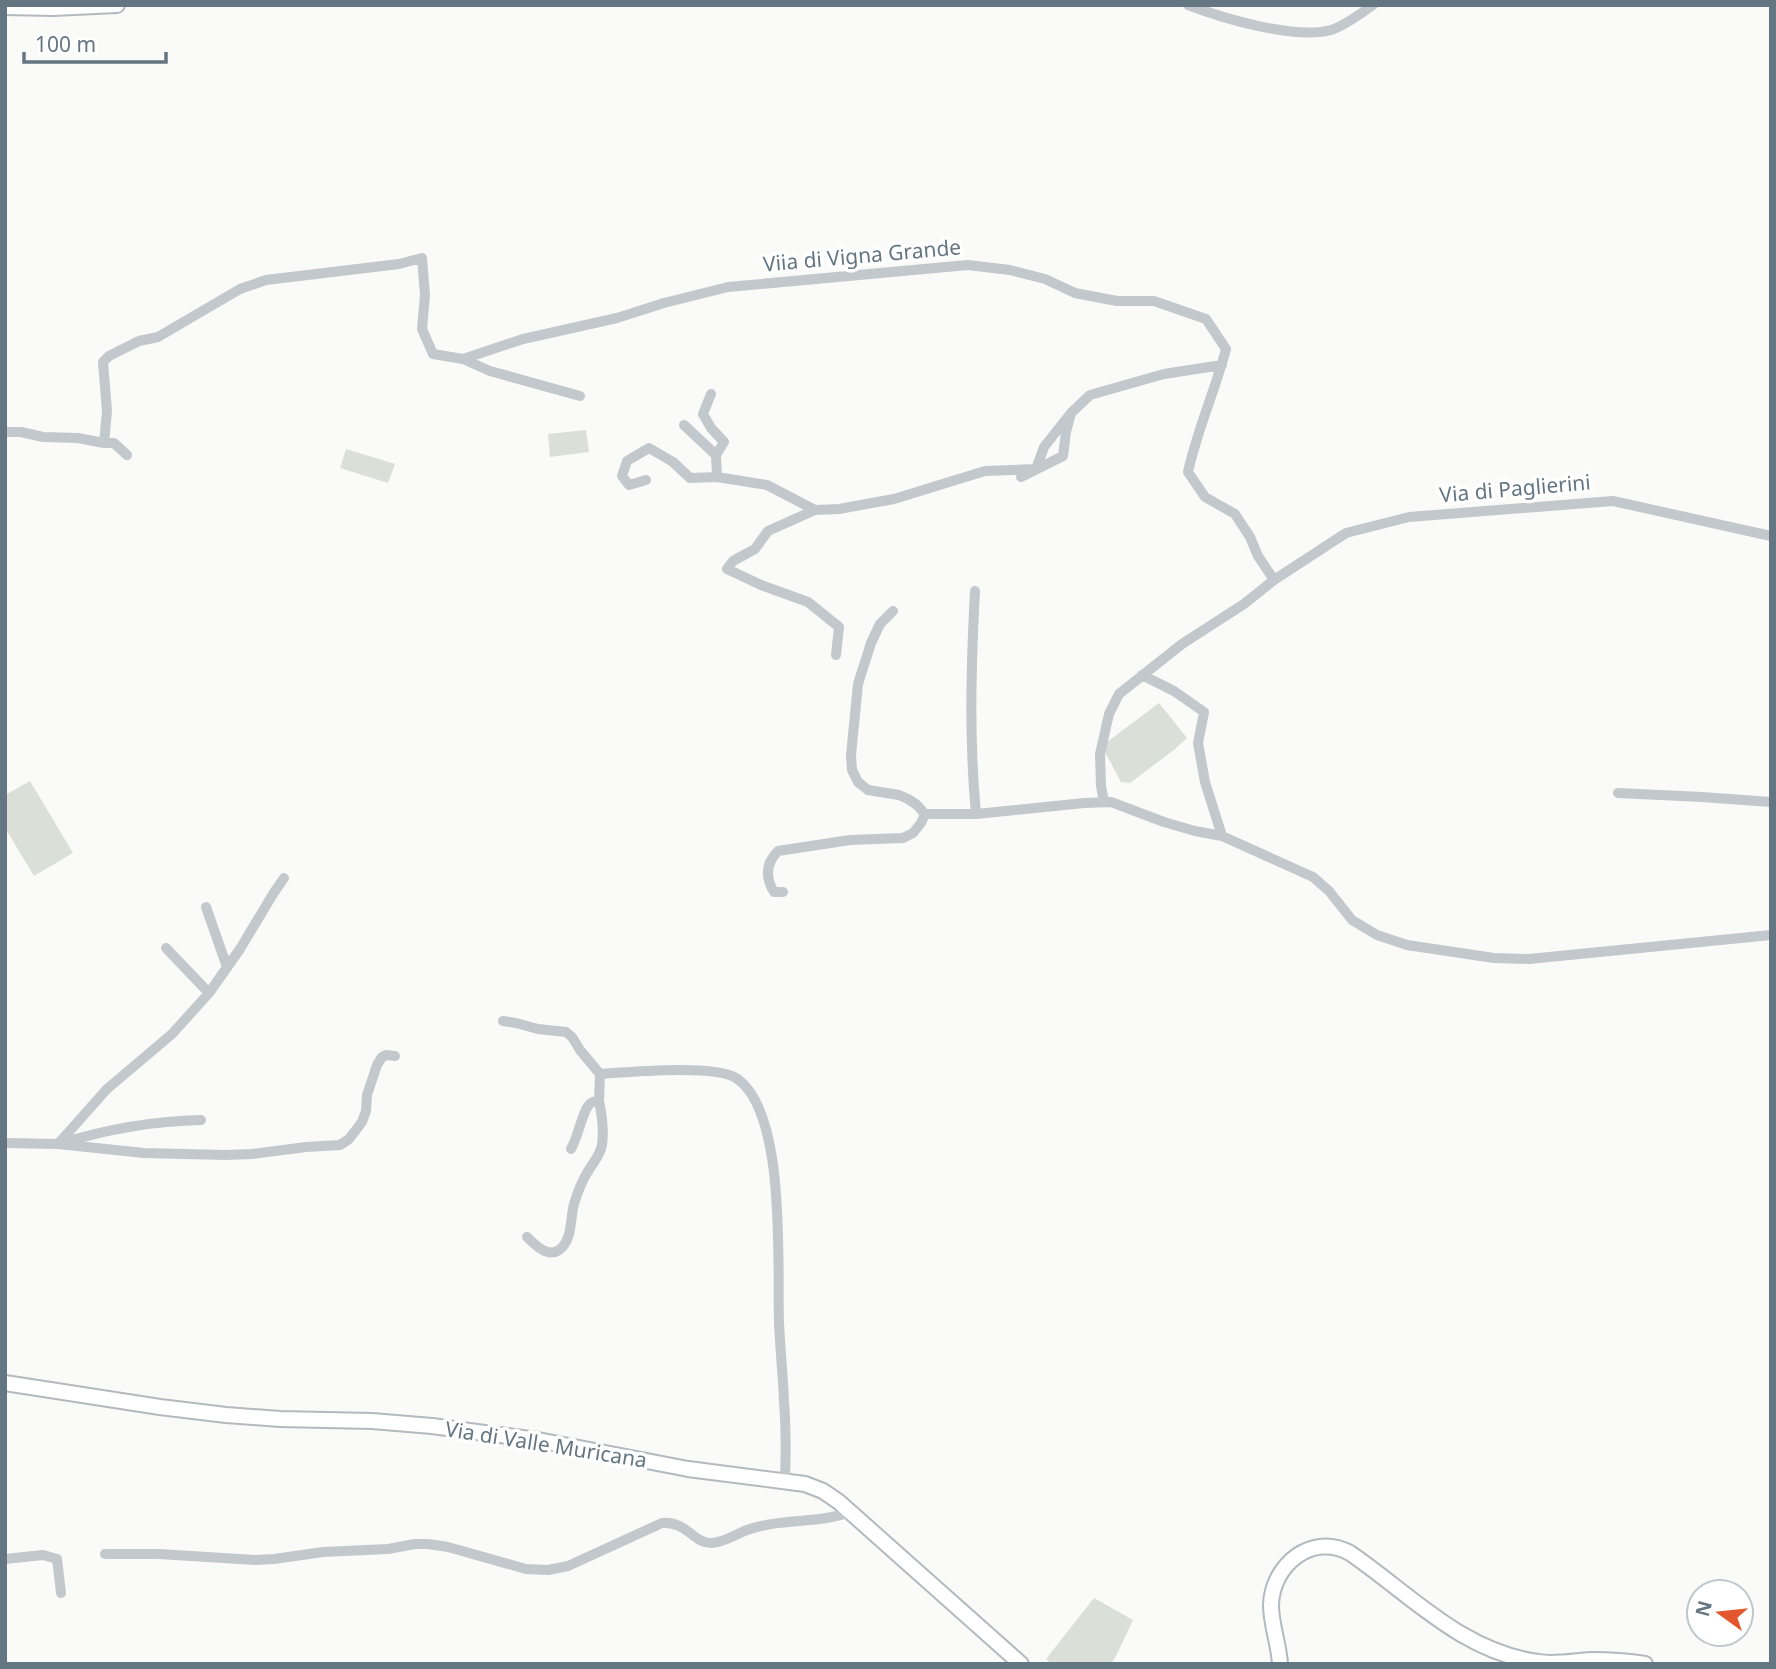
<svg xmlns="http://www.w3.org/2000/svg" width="1776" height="1669" viewBox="0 0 1776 1669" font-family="'Noto Sans',sans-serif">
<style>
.garden{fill:#dadfd7}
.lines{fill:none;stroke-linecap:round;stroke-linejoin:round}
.secondary-casing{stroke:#b3babf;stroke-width:18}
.street{stroke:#c3c8cc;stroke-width:10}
.secondary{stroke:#fff;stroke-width:14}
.labels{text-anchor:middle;stroke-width:7;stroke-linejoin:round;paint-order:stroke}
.street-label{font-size:21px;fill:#657683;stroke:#fff}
</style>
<rect width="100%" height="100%" fill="#fafaf8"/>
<path class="garden" d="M586,430l3,22 -39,5 -2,-23z
M346,449l49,15 -7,19 -48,-15z
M1159,703l28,35 -12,11 -45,34 -9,-1 -16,-30 2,-10z
M30,781l43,72 -39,23 -29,-48v-33z
M1094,1598l39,22 -17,36 -5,8h-59l-6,-5z"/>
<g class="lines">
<g class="secondary-casing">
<path id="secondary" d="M5,7l48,1 64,-3
M5,1383l155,24 66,8 54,4 92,2 60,5 106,14 150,29 117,15 18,7 16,11 182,162
M1280,1664c-1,-20 -9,-39 -9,-59 1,-40 41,-73 79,-52 60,41 112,99 188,109 17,3 35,-1 53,-2 18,0 36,1 54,4"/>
</g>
<path class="street" d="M1188,5c34,13 107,35 143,25 15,-5 29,-16 42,-25
M463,359l27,12 90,25
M711,394l-8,20 8,14 13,14 -8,13
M684,425l32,30 1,22
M5,432h16l22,5 35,1 26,5h10l13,12
M104,443l3,-32 -4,-49 6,-6 30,-15 19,-4 82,-48 26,-9 133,-16 23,-6 3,37 -3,34 11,25 30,5 60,-20 94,-21 47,-15 64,-16 240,-22 42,5 35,9 30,14 42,8h37l52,18 20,30c-11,42 -29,81 -38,123l17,25 30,17 15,23 8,19 16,24 -30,24 -62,40 -63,50 -10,20 -9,40 1,32 3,16
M1021,477l42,-21 3,-24 5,-19 19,-18 74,-21 58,-9
M646,480l-17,5 -7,-9 5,-15 22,-13 24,14 17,16 27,-1 50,8 48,25 24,-1 55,-10 91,-28 51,-2 8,-22 27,-34
M815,510l-47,21 -13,18 -22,12 -6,8 34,16 47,17 31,25 -3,28
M1274,580l72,-47 63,-16 204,-16 158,35
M975,591c-4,75 -6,148 1,223
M1142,675l32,16 30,21 -6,31 7,39 17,54
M1618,793l84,4 69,5
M925,814h51l108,-11 27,-1 53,20 31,9 27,5 91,41 16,14 23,29 25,15 30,10 87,13 35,1 242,-24
M783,892h-9c-9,-15 -8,-29 4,-41l72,-11 53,-2 10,-5 8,-10 4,-9 -8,-9 -9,-6 -9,-4 -31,-5 -10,-8 -6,-12 -1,-15 7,-71 13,-41 9,-19 13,-13
M206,907l21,60
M166,948l43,45
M503,1021l13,2 22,6 28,3 6,5 8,13 20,24c29,-2 114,-10 136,4 51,33 41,188 43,244 1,26 4,53 5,79 2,27 2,53 1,80
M5,1143l53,1 49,-55 65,-55 37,-41 31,-44 33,-55 11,-16
M62,1143c46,-14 91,-22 139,-23
M58,1144l86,9 81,2 27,-1 54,-7 34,-2 9,-6 13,-17 4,-11 1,-16 10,-30 5,-8 4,-2 9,1
M571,1149c7,-12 11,-35 17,-43 4,-5 5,-4 11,-5l1,-27
M527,1237c8,8 21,21 32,13 14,-10 11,-32 15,-46 3,-10 7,-21 13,-31 5,-9 13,-17 15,-28 2,-14 0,-30 -3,-44
M105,1554h54l96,6 19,-1 49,-7 65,-3 27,-5h13l20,3 78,22 22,1 20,-4 94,-43c25,-2 31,20 49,20 12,0 25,-9 36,-13 34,-12 70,-6 103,-18
M5,1559l38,-4 14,4 4,34"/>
<use href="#secondary" class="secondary"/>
</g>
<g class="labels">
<g class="street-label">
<text transform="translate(862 256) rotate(-5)" y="7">Viia di Vigna Grande</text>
<text transform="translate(1515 489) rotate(-5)" y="7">Via di Paglierini</text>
<text transform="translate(546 1445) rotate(9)" y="7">Via di Valle Muricana</text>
</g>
</g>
<rect width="1776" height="1669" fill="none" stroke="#657683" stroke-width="14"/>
<g transform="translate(1720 1613) rotate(285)"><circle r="33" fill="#ffffff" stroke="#c1c8cd" stroke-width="2"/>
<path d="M0-5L12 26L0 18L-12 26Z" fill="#e4572e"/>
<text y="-10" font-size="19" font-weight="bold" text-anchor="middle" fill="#657683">N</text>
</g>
<path d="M24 52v10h142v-10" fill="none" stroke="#657683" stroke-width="3.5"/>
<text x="35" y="52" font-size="21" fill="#657683" stroke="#ffffff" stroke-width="5" paint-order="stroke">100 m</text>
</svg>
